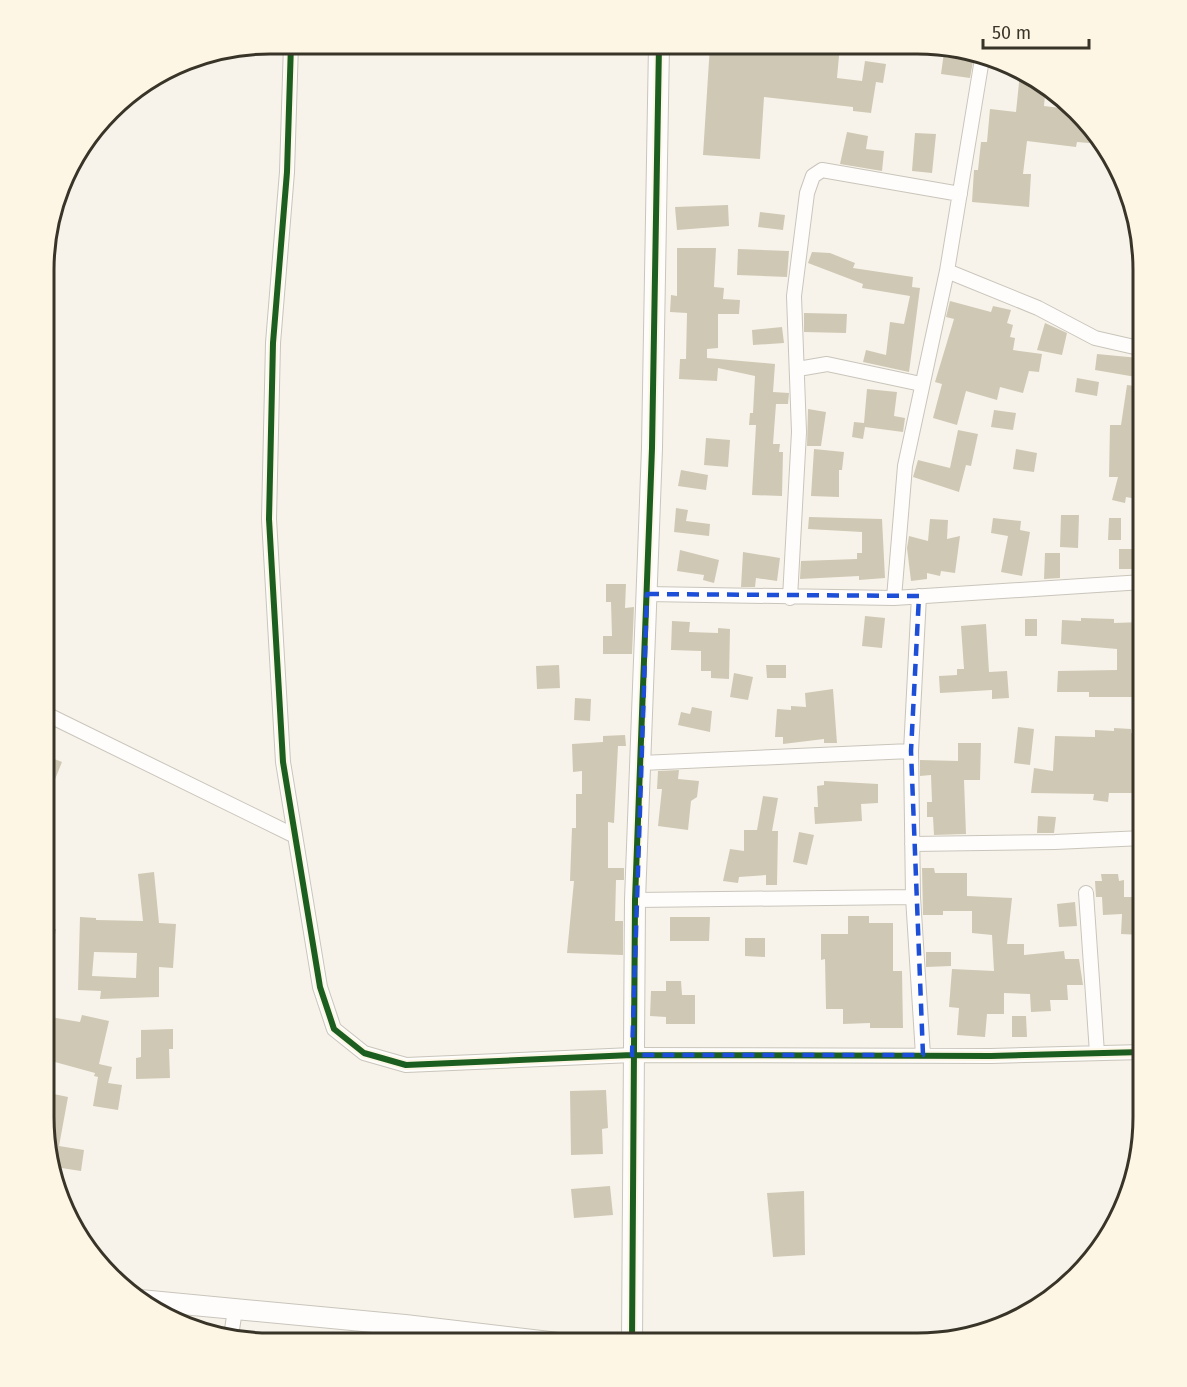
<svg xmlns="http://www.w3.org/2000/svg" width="1187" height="1387" viewBox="0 0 1187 1387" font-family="'Fira Sans',sans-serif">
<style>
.building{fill:#cfc8b4;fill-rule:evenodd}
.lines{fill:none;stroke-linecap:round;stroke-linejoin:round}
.street-casing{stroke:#c9c5bb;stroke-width:16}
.secondary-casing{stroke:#c9c5bb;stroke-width:22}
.street{stroke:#fefdfc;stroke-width:14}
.secondary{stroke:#fefdfc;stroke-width:20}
.cycleway-casing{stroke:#fdf6e4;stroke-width:10}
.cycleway{stroke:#1b5e20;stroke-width:6}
.marked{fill:none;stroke:#1d4ed8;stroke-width:4.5;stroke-dasharray:12 8;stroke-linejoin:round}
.rim{fill:none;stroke:#393428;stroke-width:3}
</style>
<rect width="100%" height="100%" fill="#f7f3ea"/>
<path class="building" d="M710,45h130l-3,33 25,3 3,-20 21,3 -3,19 -7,-1 -5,31 -18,-2v-4l-89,-10 -4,62 -57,-4z
M945,45l29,11 -4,22 -29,-4z
M1020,73l26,12 -2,21 25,3 32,35 -24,-2 -1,5 -49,-6 -4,33h8l-2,33 -57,-5 2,-32h4l3,-28h6l3,-33 26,3z
M847,132l21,4 -2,13 18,2 -2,20 -42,-7z
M915,133l21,1 -4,39 -20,-2z
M728,205l1,21 -52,4 -2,-23z
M760,212l25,3 -2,15 -25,-3z
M677,248h39l-2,39 10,1 -1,11 17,1 -1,14h-21v34l-11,1v9l68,6 -2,28 16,1 -1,11h-12l-3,40h7l-1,8h4l-1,44 -30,-1 4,-70h-7l1,-12h3l2,-37 -37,-8 -1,13 -38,-2 1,-20h6l1,-46 -17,-1 1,-17 6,1z
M738,249l51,2 -2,26 -50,-2z
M812,252l18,1 25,10 -2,5 60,9 -1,10 8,1 -11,84 -46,-10 3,-12 20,5 4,-33 14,2 6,-28 -48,-8 1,-4 -55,-21z
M950,301l41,11 2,-6 18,4 -4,13 6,2 -3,12 5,1 -2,12 29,4 -3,18 -10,-1 -6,22 -23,-6 -3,13 -31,-9 -9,34 -24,-7 9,-34 -7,-2 19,-63 -8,-2z
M804,313l43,1 -1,19 -42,-1z
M1045,323l22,10 -5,22 -25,-5z
M782,327l2,16 -31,2 -1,-15z
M1097,354l42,4 -3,19 -41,-7z
M1077,378l22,4 -2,14 -22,-4z
M1127,385l16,2v106l-1,7 -16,-3 -1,6 -13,-3 6,-23h-9l1,-52h11z
M867,389l30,3 -3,24 11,2 -2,14 -38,-5 -2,12 -11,-2 2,-15 10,1z
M808,409l18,3 -5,34h-14z
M994,410l22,3 -3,17 -22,-3z
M958,430l20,4 -7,32 -5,-1 -7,27 -46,-15 5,-17 32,8z
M706,438l24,2 -2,27 -24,-2z
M814,449l30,3 -2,18h-3v27l-28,-1z
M1016,449l21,4 -3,19 -21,-3z
M681,470l27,5 -2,15 -28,-4z
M676,508l12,2 -2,11 24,3 -1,12 -35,-4z
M1061,515h18l-1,33 -18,-1z
M809,517l73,2 3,59 -26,2v-4l-59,3 1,-18 56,-2v-6h5v-21l-54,-3z
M993,518l28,3 -1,9 10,2 -8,44 -21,-4 7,-36 -17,-3z
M1109,518h12v22h-13z
M930,519l18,1 -1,19 13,-3 -5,37 -14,-2 -1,5 -13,-3v6l-16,2 -4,-33 2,-12 19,5z
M1119,549h19v20h-19z
M680,550l39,10 -5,23 -11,-3 1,-5 -27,-4z
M743,552l37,6 -3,23 -21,-3 -1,9h-14z
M1045,553h15v25l-16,1z
M606,584h20l-1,24 9,-1 -2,47h-29v-18h9l-1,-34h-5z
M865,616l20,2 -3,30 -20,-2z
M1081,618l33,1v4l29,-1v75h-54v-5h-32l1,-21 59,-1v-21l-56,-5 1,-24 19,1z
M1025,619h12v17h-12z
M672,621l18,1 -1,10 29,1v-5l12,1 -1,50 -18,-1v-7h-10v-20l-30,-1z
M986,624l3,48 18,-1 2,27 -17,1v-9l-52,3 -1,-17 18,-1v-6h7l-3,-43z
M559,665l1,23 -23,1 -1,-23z
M766,665h20v13h-19z
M734,673l19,4 -5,23 -18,-3z
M833,689l4,54h-13v-4l-41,5v-7h-8l2,-28 14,1v-4l15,1 -1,-14z
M575,698l16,1 -1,22 -16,-1z
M692,707l20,4 -2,21 -32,-7 3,-13 9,2z
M1018,727l16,2 -4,36 -16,-2z
M1114,728l17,1v4h12v60h-34l-1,9 -15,-2 1,-6 -63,-1 3,-25 19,3 2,-35 40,1v-7l19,1z
M625,735l1,11h-8l-4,77 -6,-1v46h16v12h-8l-1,41h8v34l-56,-2 7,-72h-4l2,-53h4v-34h6v-23l-9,1 -1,-28 31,-2v-6z
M958,743h23l-1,37h-16l2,54 -32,1 -1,-18h-6v-15h5l-1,-27 -11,1v-16l38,1z
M44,755l18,7 -17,42h-1z
M679,770l-1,9 21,2 -2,16 -6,4 -3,29 -30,-4 4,-37h-5l1,-18z
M824,781l54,3v19l-17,1 1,17 -47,3 -1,-17h4l-1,-21 7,-1z
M763,796l15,2 -6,33h6l-1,54h-11v-10l-27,2 -1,6 -15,-2 7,-32 14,2v-21h13z
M1038,816l18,1 -2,16h-17z
M799,832l15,3 -7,30 -14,-3z
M922,868h12l1,5h32v23l45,2 -5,46h17v11l40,-4 1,8h14l4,26h-16l1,15h-18l1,11 -20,1 -1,-18 -26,-1v21h-17l-2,23 -28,-2 2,-27 -10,-1 3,-38 42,2 -2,-36 -20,-2v-22h-29v4h-20z
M154,872l5,51 17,1 -3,44 -14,-1v30l-59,2 1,-8 -23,-1 2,-73 16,1v2l47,1 -5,-47zM94,952l43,1 -1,25 -44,-2z
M1101,874h17l1,7 5,-1v17h19v38l-22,-1 1,-20 -19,1 -1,-18h-6l-1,-16h7z
M1075,902l2,24 -18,1 -2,-23z
M848,916h21v7h24v48h9l1,57h-33v-5l-27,1v-15h-17l-1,-50 -4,1v-26h27z
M670,917h40l-1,24h-39z
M44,927l12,2 -2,12 -10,-1z
M745,938h20v19l-20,-1z
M926,952h25v14l-25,1z
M666,981h15l1,14h13v29h-29v-7l-16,-1 1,-25h15z
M82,1015l27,6 -10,43 13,3 -4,16 14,2 -4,25 -25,-4 5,-29 -4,-1 1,-3 -51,-14v-43l36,6z
M1012,1016h14l1,21h-15z
M173,1029v20h-4l1,29 -34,1v-21l5,-1v-27z
M606,1090l2,38 -6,1 1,25 -32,1 -1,-64z
M44,1092l24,5 -9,49 25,4 -3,21 -26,-4 -4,8 -7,-57z
M610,1186l3,29 -39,3 -3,-29z
M804,1191l1,64 -32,2 -6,-64z"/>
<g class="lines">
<g class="street-casing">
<path id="street" d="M291,44l-4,128 -14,171 -4,176 14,243 37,225 14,42 30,24 42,12 226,-10 359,1 152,-4
M947,271l91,37 57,30 48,11
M798,369l29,-5 94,20
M647,594l247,4 249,-16
M919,596l-8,155 2,146 10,158
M790,598l9,-166 -5,-136 13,-103 6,-17 9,-6 138,24
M894,598l11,-132 42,-195 35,-212
M44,713l251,123
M641,763l270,-12
M912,844l143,-2 88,-4
M1086,893l11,160
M635,900l278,-3
M231,1336l4,-26"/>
</g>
<g class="secondary-casing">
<path id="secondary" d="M140,1300l265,25 153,18
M632,1343l3,-443 17,-452 7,-403"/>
</g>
<use href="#street" class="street"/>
<use href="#secondary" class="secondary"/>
<g class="cycleway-casing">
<path id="cycleway" d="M291,44l-4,128 -14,171 -4,176 14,243 37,225 14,42 30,24 42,12 226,-10 359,1 152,-4
M632,1343l3,-443 17,-452 7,-403"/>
</g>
<use href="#cycleway" class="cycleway"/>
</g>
<path class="marked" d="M647,594l272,2 -8,155 12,304h-291z"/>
<path d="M0 0H1187V1387H0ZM270 54H917A216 216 0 0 1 1133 270V1117A216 216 0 0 1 917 1333H270A216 216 0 0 1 54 1117V270A216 216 0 0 1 270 54Z" fill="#fdf6e4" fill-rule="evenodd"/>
<path class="rim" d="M270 54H917A216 216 0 0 1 1133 270V1117A216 216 0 0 1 917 1333H270A216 216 0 0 1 54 1117V270A216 216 0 0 1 270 54Z"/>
<path d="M983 39v9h106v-9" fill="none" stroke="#393428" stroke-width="3"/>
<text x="992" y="39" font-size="18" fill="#393428" stroke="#fdf6e4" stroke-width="4.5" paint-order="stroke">50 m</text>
</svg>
